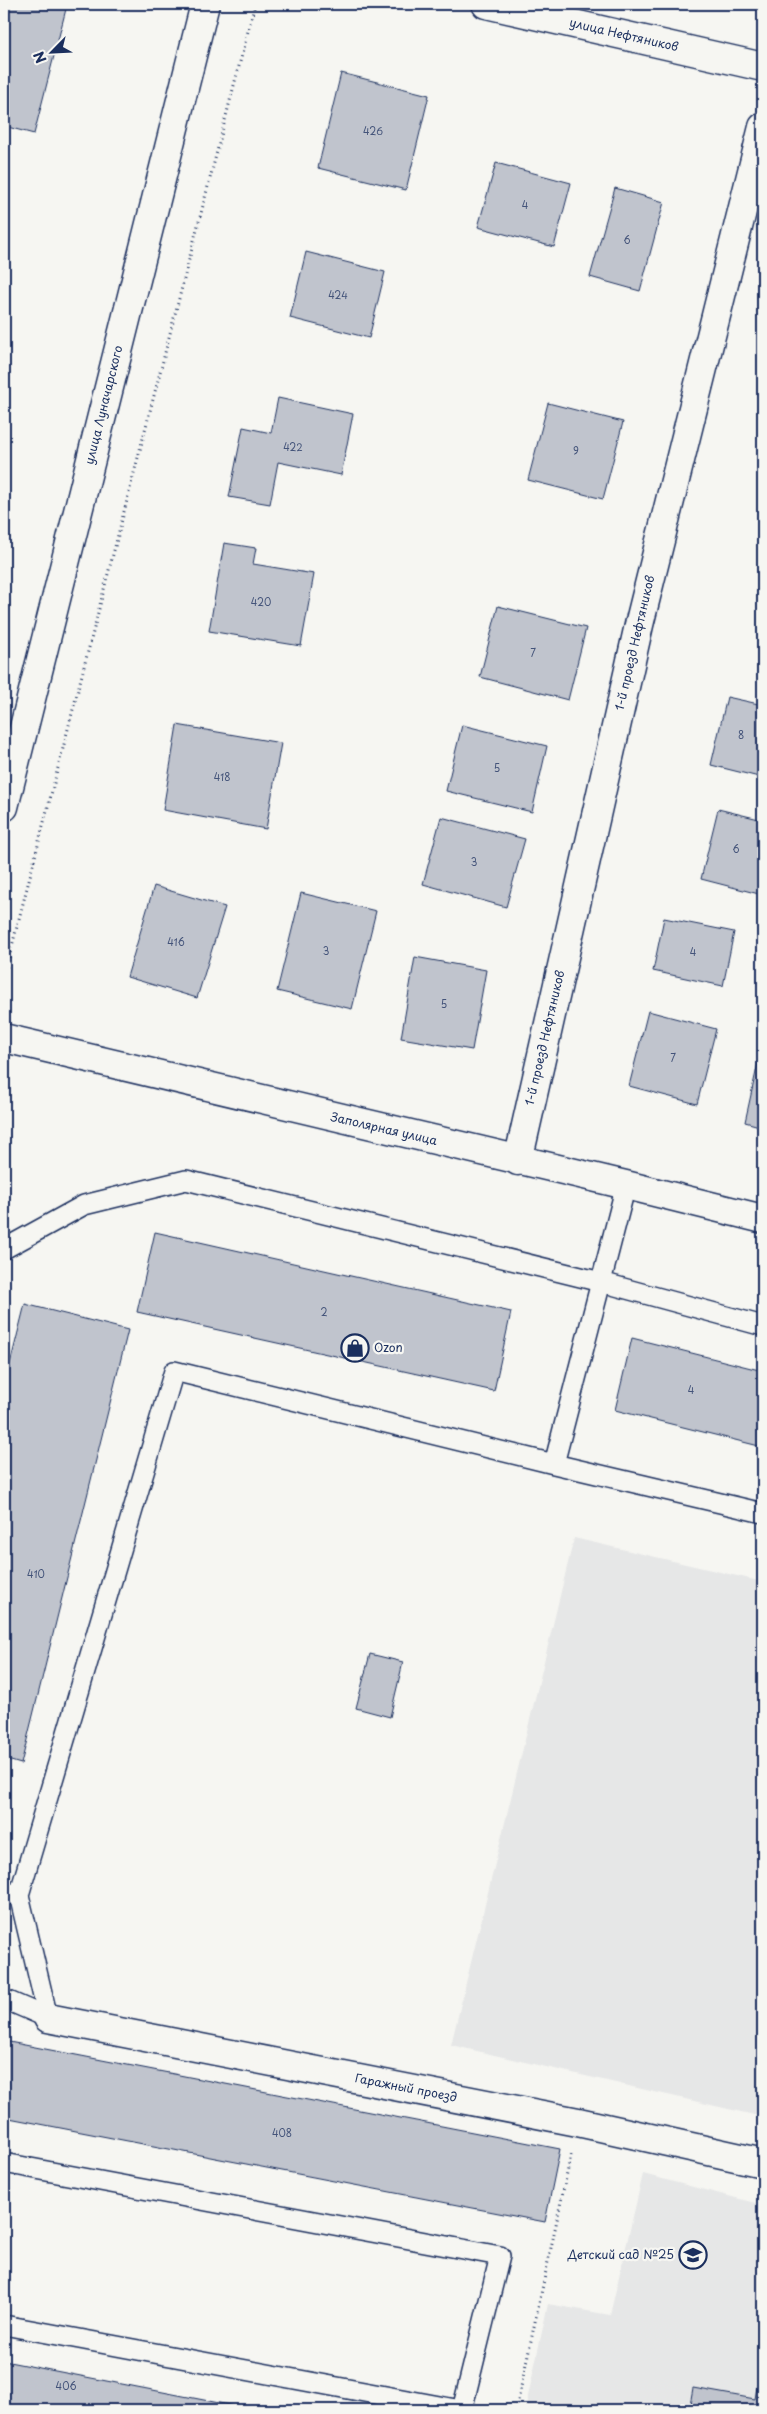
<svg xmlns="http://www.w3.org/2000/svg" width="767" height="2414" viewBox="0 0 767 2414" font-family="'Playpen Sans',sans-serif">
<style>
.built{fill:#e6e7e7}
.building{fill:#c0c4cd;stroke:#1b2f5e}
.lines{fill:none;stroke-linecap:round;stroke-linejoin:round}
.lane-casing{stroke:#1b2f5e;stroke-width:22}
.street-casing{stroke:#1b2f5e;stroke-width:31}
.secondary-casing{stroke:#1b2f5e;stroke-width:31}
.path{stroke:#1b2f5e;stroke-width:3;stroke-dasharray:1 4;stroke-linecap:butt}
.lane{stroke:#f6f6f2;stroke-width:19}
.street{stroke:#f6f6f2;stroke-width:28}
.secondary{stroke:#f6f6f2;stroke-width:28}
.labels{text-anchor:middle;stroke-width:4.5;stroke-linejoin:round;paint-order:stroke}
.number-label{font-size:10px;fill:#44547a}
.street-label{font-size:12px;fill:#1b2f5e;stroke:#f6f6f2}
.poi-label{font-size:12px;fill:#1b2f5e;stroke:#f6f6f2;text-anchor:start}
</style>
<rect width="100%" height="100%" fill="#f6f6f2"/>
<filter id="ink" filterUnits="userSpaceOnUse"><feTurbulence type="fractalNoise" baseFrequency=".02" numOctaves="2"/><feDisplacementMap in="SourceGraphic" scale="10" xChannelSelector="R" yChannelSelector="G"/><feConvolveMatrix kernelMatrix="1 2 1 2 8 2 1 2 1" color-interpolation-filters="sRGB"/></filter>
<g filter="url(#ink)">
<path class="built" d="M574,1538l189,44v535l-312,-72z
M643,2174l120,31v205h-238l23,-106 62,11z"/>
<path class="building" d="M4,4l63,1 -33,129 -30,-8z
M341,73l88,22 -23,95 -88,-22z
M496,163l75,20 -17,64 -76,-20z
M615,188l49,14 -24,89 -50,-14z
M306,252l79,20 -16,66 -79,-20z
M278,398l75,16 -12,61 -63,-13 -8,42 -41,-7 14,-70 28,6z
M548,403l75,19 -20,77 -75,-19z
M224,543l32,5 -3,16 61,10 -13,72 -92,-15z
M498,606l88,22 -18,72 -88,-23z
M727,697l36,8v73l-52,-13z
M177,725l104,18 -15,86 -103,-19z
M462,725l85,21 -15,66 -86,-21z
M718,809l45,11v58l-4,16 -58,-15z
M441,817l84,22 -19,68 -83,-23z
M154,886l71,21 -28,91 -70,-21z
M301,893l75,18 -24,98 -75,-18z
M664,918l70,14 -11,54 -70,-15z
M415,957l71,13 -14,80 -71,-12z
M648,1011l68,18 -19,75 -68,-18z
M763,1040v87l-18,-5z
M155,1232l356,80 -17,79 -357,-79z
M25,1304l103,26 -107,434 -17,-5v-371z
M632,1338l131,33v76l-148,-37z
M370,1654l33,8 -13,55 -34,-9z
M4,2041l556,108 -15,73 -541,-105z
M763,2352v58h-74l4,-22 62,11z
M4,2361l251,49h-251z"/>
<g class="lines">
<g class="lane-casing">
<path id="lane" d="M626,1185l-72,279 209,49
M4,1249l80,-44 102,-25 415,102 162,44
M4,1892l15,3 29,123
M19,1895l155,-524 380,93
M4,1999l44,19
M4,2163l496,93 -38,154
M4,2325l457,85"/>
</g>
<g class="street-casing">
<path id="street" d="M518,1161l121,-536 124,-498
M48,2018l530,104 185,41"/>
</g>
<g class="secondary-casing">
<path id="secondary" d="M486,4l277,63
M4,807l201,-803
M4,1038l622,147 137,34"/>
</g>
<path class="path" d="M4,977l251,-973
M516,2410l55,-255"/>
<use href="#lane" class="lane"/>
<use href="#street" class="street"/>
<use href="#secondary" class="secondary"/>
</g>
</g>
<defs>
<g id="shop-ring" transform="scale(1.4375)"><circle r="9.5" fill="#f6f6f2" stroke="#1b2f5e" stroke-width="1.5"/><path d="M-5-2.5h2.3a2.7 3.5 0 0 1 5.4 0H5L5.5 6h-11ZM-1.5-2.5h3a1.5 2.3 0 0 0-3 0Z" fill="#1b2f5e"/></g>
<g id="school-ring" transform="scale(1.4375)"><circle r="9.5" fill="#f6f6f2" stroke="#1b2f5e" stroke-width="1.5"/><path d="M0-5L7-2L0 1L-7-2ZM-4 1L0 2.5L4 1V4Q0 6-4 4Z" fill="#1b2f5e"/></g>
</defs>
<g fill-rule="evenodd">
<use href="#shop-ring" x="355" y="1348"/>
<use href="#school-ring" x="693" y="2255"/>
</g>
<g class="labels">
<g class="number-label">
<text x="373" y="135">426</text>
<text x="525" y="209">4</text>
<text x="627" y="244">6</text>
<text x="338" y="299">424</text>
<text x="293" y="451">422</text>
<text x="576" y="455">9</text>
<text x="261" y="606">420</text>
<text x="533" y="657">7</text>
<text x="741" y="739">8</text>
<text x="497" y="772">5</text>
<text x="222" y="781">418</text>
<text x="736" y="853">6</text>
<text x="474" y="866">3</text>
<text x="176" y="946">416</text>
<text x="326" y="955">3</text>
<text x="693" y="956">4</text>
<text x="444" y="1008">5</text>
<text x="673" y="1062">7</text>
<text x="324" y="1316">2</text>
<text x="691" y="1394">4</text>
<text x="36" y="1578">410</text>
<text x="282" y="2137">408</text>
<text x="66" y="2390">406</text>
</g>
<g class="street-label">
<text transform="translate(624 35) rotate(13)" y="4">улица Нефтяников</text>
<text transform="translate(104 405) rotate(-76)" y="4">улица Луначарского</text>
<text transform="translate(635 643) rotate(-77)" y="4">1-й проезд Нефтяников</text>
<text transform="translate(545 1038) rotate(-77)" y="4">1-й проезд Нефтяников</text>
<text transform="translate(384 1129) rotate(13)" y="4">Заполярная улица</text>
<text transform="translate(406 2088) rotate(11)" y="4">Гаражный проезд</text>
</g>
<g class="poi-label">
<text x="374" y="1352">Ozon</text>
<text x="674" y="2259" text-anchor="end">Детский сад №25</text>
</g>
</g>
<rect width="767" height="2414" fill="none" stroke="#f6f6f2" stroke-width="20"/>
<rect x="10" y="10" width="747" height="2394" fill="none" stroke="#1b2f5e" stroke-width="2" filter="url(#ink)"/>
<g transform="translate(52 52) rotate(246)" stroke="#f6f6f2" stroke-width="4" paint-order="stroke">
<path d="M0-4L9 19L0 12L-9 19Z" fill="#1b2f5e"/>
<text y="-8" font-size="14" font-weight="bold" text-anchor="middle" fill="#1b2f5e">N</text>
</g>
</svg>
